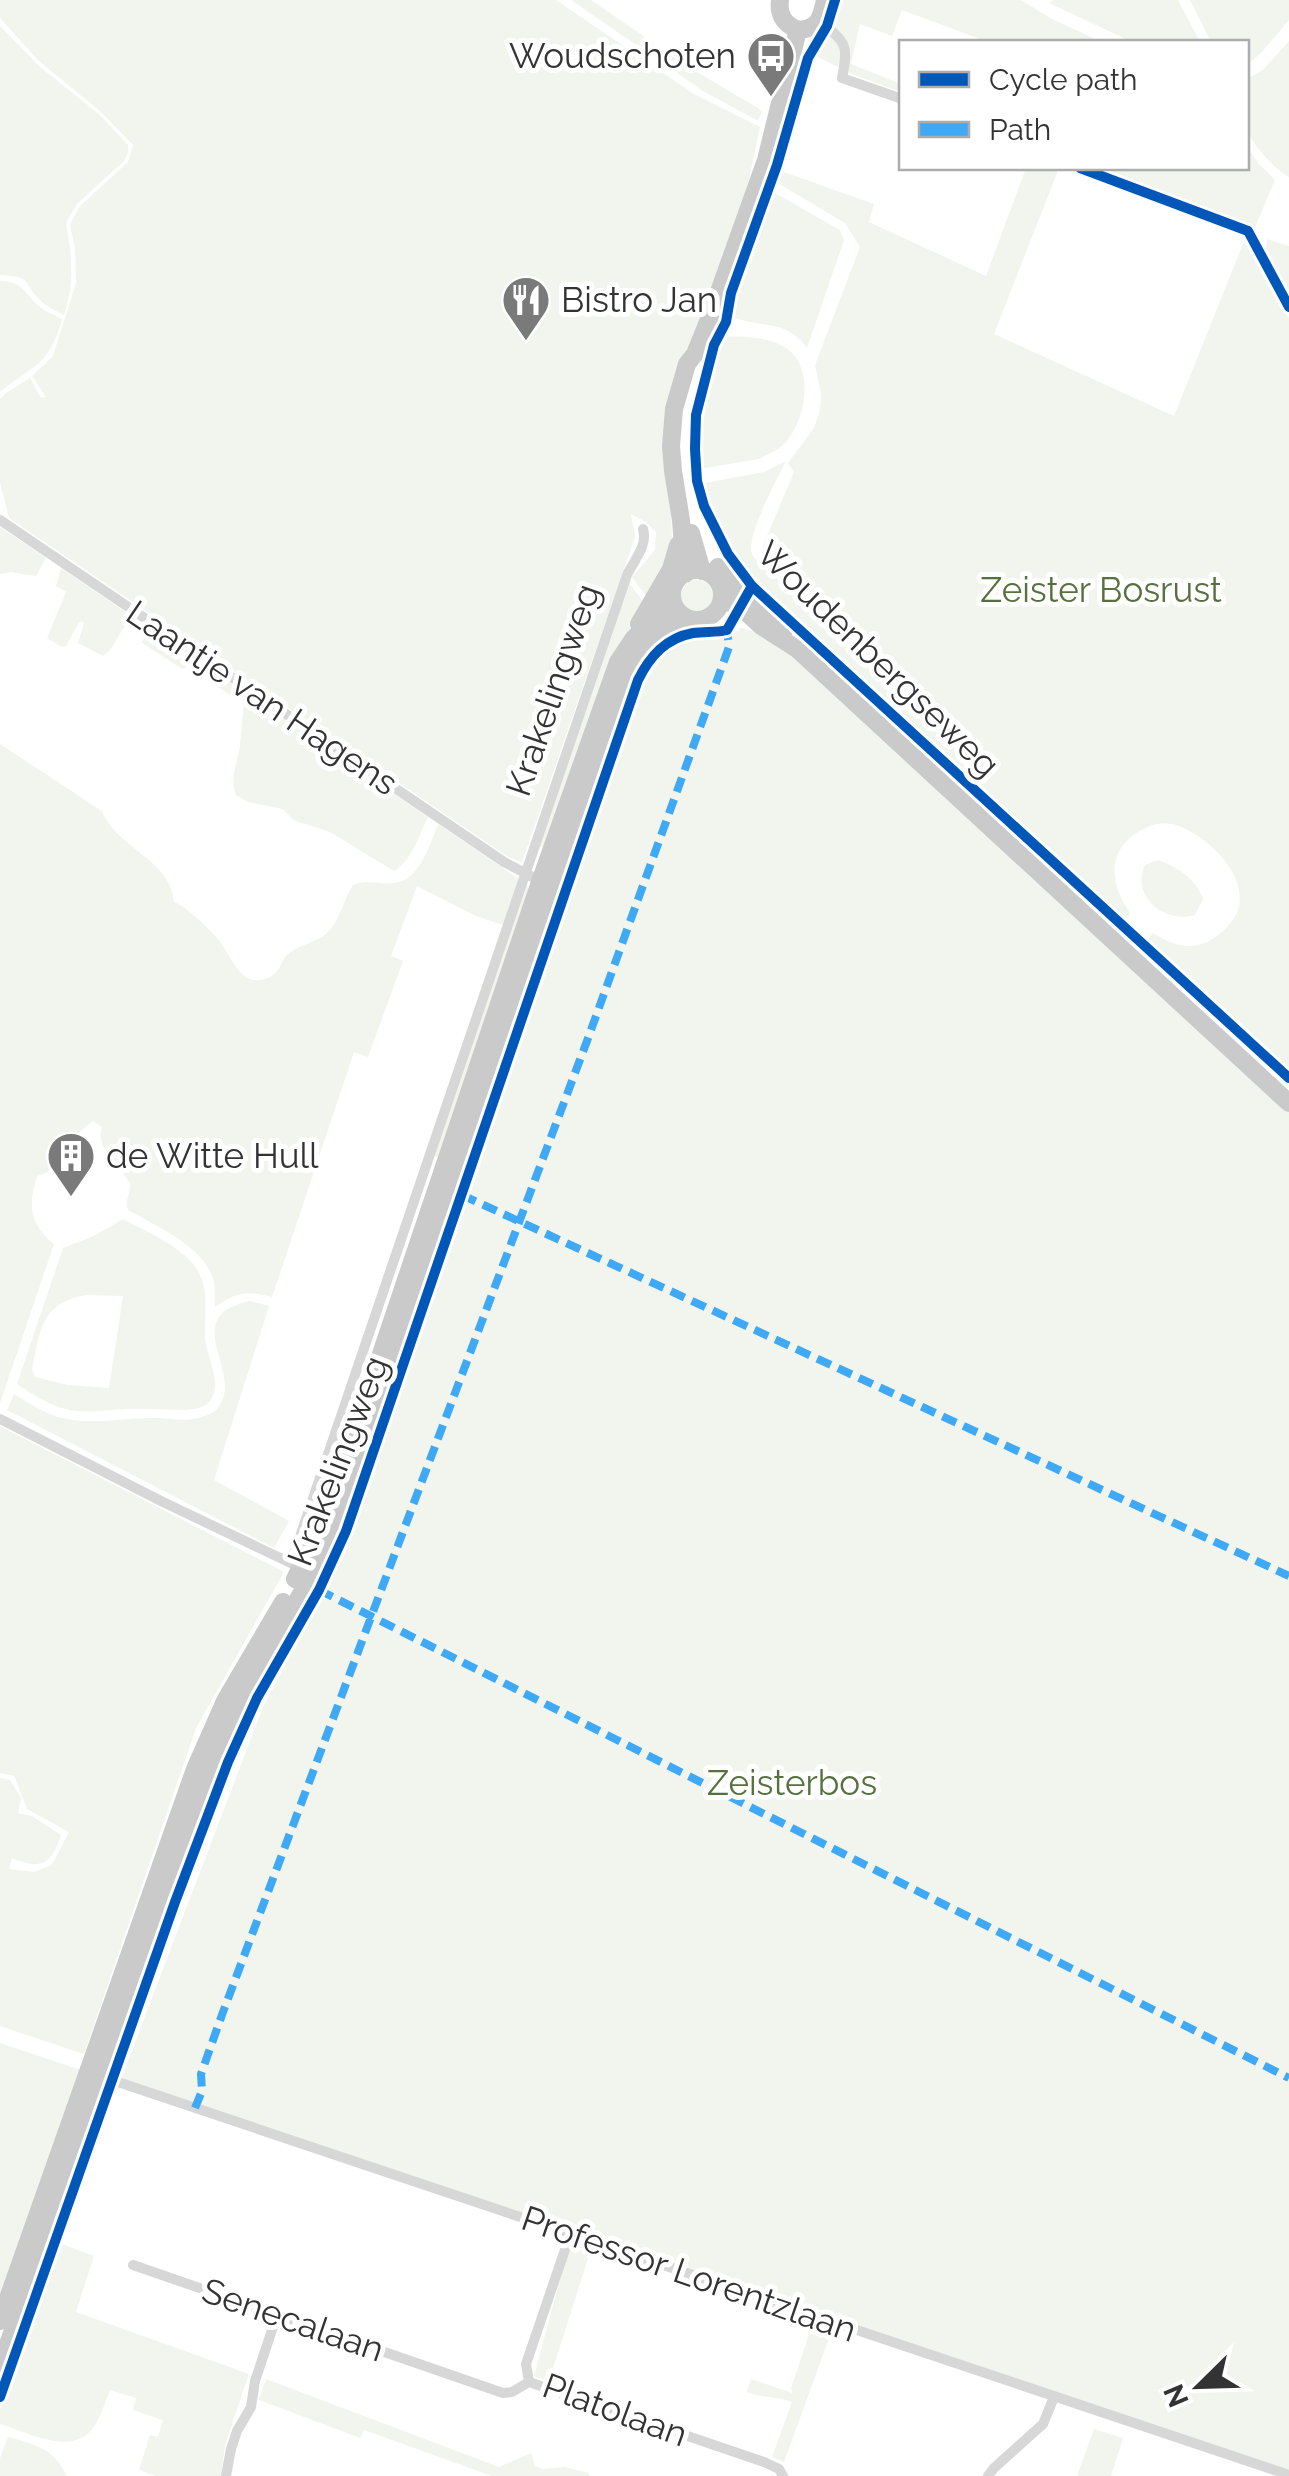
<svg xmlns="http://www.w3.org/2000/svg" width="1289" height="2476" viewBox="0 0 1289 2476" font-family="Raleway,sans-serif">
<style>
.green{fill:#f1f5ed;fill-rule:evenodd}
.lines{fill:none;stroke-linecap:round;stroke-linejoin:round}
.street{stroke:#d7d7d7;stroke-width:10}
.primary{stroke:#cacaca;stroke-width:18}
.quiet{stroke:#3fa9f5;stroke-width:8;stroke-dasharray:15 8;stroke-linecap:butt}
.cycleway-casing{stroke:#fff;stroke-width:16}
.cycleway{stroke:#0057b8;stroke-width:10}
.labels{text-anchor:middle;stroke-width:10;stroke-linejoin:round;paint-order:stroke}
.poi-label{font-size:35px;fill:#333;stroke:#fff;text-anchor:start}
.park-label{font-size:35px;fill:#56703f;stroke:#fff}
.street-label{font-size:35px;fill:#333;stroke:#fff}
</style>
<rect width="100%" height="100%" fill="#fff"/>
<path class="green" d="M0,0h556l138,94 66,33 -17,80 -80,234c-1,38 14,77 7,114 -3,15 -15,31 -22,44l-16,-22 23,-27 1,-18 -10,-10 -15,-8 4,23 -113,325 -14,-5 -499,-339 -9,-35v-84l6,-6 24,-15 11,20 5,-1 -14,-21 21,-20 23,-73 -1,-34 -5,-25 10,-18 48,-44 5,-17 -32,-33 -62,-51 -39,-43z
M571,0h20l99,68 68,40 4,4 -4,9 -55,-30z
M837,0h184l31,19 50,23h-114l-86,-32 -10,26 -32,-12 -9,40 50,20v8l-49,-18 -38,-19 13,-26z
M1054,0h124l22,42h-68l-83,-39z
M1190,0h99v20l-28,33 -14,12 -1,-23h-35z
M0,26l40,41 59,47 29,31v8l-4,8 -47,43 -11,19c6,32 9,61 -2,92 -8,-4 -16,-8 -23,-14 -20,-19 -6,-24 -41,-26z
M1289,41v136c-13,-7 -38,-33 -42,-48 -4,-12 -1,-36 -1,-49l18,-11z
M1247,146l11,17 17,17 -20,47 -156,-59h147z
M1026,168h33l-65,166 180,82 71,-177 44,79v756l-144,-132 8,-9c24,16 46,19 69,-1 7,-6 15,-16 17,-25 6,-30 -22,-60 -46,-74 -14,-8 -27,-13 -43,-7 -42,17 -44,53 -20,87l-5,10 -368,-335c-27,-31 -46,-65 -57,-104l64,-12 22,-11c-8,17 -43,79 -33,95 6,10 26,24 35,32l9,-7 -35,-33 32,-76 -6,-9 26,-35 6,-18 1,-16 -6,-29 45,-118 -15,-24 -71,-42 4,-11 96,34 -5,18 117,54z
M771,191l69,39 4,10 -37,108c-20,-28 -44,-20 -72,-30l5,-34z
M1267,239l22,7v44l-23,-40z
M0,281c25,1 23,12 40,26 6,5 15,8 22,12 -13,47 -27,45 -62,73z
M723,336c20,1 45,0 63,12 29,19 20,71 0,94 -7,8 -18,12 -27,17l-60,10c-5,-46 7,-90 24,-133z
M0,527l46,31 -10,18 -25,-4 -11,2z
M61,568l70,48 -21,34 -7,6 -25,-13 6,-20 -3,-2 -3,3 -12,22 -4,1 -15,-9 19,-46 -10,-6z
M681 596a16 16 0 1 1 32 0a16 16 0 1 1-32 0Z
M629,583l17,22 -34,50 -34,96 -28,99 -12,-4z
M735,625l-2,7 6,-1 1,-4 29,10 20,12 500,447v1379l-1168,-396 142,-372 59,-110 6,3 4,-7 -6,-4 142,-388 175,-526c11,-20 29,-36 53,-40 14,-2 28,1 39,-10z
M152,630l86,58 -5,9 -45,-31 -6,3 -41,-27z
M248,695l180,122c-9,18 -16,44 -34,54l-64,-39 -35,-11 -13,-12 -34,-7 -12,-7c-7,-18 2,-31 4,-50 3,-18 0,-32 8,-50z
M0,744l102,67c14,37 69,48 72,91 12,4 39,30 47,41 13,18 22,50 52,32 7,-5 8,-13 13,-19 10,-11 30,-13 41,-23 13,-11 16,-33 26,-48 15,-6 27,0 42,-2 25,-3 35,-39 43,-59l81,55 -13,47 -30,-10 -59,-30 -26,70 12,5 -35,96 -14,-5 -82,245c-23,-7 -38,-4 -57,10 -1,-8 0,-17 -1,-25 -8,-35 -58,-56 -86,-72 -4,-10 3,-16 2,-27 -11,-18 -35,-34 -28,-56l-9,-6 -30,24 -15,27 -11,4c-9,30 -8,48 17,68l-54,159z
M1158,860c21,8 37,18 45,39l-8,16c-31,9 -64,-18 -50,-50z
M527,885l3,7 -87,269 -9,-6z
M123,1219c24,13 52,24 70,45 18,21 11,48 12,73 1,19 20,50 3,66 -5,5 -15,6 -22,7 -20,0 -40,-2 -61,-1 -20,1 -40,5 -60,0 -18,-5 -33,-15 -48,-25l46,-136 31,-12zM86,1295l37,1 -14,92 -41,-3 -33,-8 -3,-7c8,-38 8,-67 54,-75z
M250,1301l19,5 -55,174 75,41 -15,27 -267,-138 7,-16c15,9 31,20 48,24 30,8 63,-1 94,0 12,0 26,3 38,1 7,-2 17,-4 22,-9 33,-35 -42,-93 34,-109z
M0,1426l284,146 -88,156 -112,326 -84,-28v-248l10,2 11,18 -3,15 14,3 29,19c-9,30 -21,35 -49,23l-3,11 25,3 18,-7 17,-33 -42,-23 -13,-33 -14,-3z
M0,2043l84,28 -84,239z
M570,2242l21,7 -42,132 -15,-5z
M59,2243l35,13 -18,56 173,62 -24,71 -4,31h-65l-17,-6 11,-35 8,2 5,-17 -30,-10 3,-12 -26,-8c-5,12 -9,27 -17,38 -21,29 -66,4 -93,-4v-14z
M812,2326l19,7 -47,129 -12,-5 20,-55c-15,-6 -30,-4 -45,-10l4,-13 41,14 -1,-5z
M266,2379l233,88 32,-14 4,13 8,3 22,-2 24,6v3h-97l-128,-46 -4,8 -101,-38z
M1094,2429l29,9 -12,38h-34z
M8,2437c29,8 45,11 59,39h-67v-18z"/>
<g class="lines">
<path class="street" d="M820,21c26,22 29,23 22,57l60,21
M1080,168l168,63
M0,520l504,342 40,21
M0,1419l163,83 132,63
M291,1563l336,-988c7,-15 21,-29 16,-46
M100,2076l1189,399
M85,2156l26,-76
M570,2235l-44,129 3,18 235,80 15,7 4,7
M133,2265l370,128 9,-1 17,-10
M226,2476l5,-27 6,-18 14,-24 4,-26 22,-66
M988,2476l6,-8 49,-44 11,-27"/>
<path class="primary" d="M780,0c-2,15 4,24 18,30 21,-1 23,-12 27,-30
M691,533l11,38
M718,567l21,25 38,30 6,11
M672 595a25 25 0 1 1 50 0a25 25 0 1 1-50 0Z
M685,574l-4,-54 -8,-49 -2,-25 3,-37 13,-45 8,-10 15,-37 56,-157 32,-130
M722,594l4,6 21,13 14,13 36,23 492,454
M639,624l32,-55 7,-24
M295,1579l26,-56 32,-86 187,-555 78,-220 16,-24 38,-38
M0,2321l195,-552 31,-70 57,-97
M0,2367l209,-593 31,-68 93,-171 294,-858c13,-26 30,-48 57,-60"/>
<path class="quiet" d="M462,1195l827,381
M319,1590l970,488
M195,2108l7,-17 -1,-17 22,-62 364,-971 142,-394 -2,-17"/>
<g class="cycleway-casing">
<path id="cycleway" d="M835,0l-8,26 -19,32 -31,107 -46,128 -5,29 -12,23 -18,70 -1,34 2,32 7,25 24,48 24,32 537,492
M1080,168l168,63 41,76
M0,2397l175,-495 53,-140 29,-64 62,-108 27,-59 292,-851c12,-24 28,-42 55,-47 12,-2 23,0 34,-3l25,-44"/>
</g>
<use href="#cycleway" class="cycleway"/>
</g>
<defs>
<g id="bus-pin" transform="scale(2.5)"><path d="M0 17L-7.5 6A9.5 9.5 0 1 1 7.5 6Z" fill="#7a7a7a" stroke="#fff"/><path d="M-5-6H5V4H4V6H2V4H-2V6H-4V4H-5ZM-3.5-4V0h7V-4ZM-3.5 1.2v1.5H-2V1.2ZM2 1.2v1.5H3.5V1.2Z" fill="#fff"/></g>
<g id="restaurant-pin" transform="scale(2.5)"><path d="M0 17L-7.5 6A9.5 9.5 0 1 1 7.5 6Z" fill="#7a7a7a" stroke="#fff"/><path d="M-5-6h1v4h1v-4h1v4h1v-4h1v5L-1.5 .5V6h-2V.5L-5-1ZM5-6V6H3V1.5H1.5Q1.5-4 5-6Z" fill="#fff"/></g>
<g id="building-pin" transform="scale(2.5)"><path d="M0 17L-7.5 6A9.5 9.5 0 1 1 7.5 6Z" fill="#7a7a7a" stroke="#fff"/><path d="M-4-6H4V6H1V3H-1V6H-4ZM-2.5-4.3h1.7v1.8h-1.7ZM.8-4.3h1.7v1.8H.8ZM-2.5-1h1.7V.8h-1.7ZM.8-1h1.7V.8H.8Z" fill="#fff"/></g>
</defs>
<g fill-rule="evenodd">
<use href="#bus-pin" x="771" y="56"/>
<use href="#restaurant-pin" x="526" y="300"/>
<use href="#building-pin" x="71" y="1156"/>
</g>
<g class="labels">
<g class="poi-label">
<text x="736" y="68" text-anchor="end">Woudschoten</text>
<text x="561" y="312">Bistro Jan</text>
<text x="106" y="1168">de Witte Hull</text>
</g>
<g class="park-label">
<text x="1101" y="602">Zeister Bosrust</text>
<text x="792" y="1795">Zeisterbos</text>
</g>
<g class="street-label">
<text transform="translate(878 659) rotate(44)" y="12">Woudenbergseweg</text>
<text transform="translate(553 690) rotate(-71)" y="12">Krakelingweg</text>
<text transform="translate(262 698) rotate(34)" y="12">Laantje van Hagens</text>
<text transform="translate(338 1461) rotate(-69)" y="12">Krakelingweg</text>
<text transform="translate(689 2274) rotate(19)" y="12">Professor Lorentzlaan</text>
<text transform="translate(293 2320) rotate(19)" y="12">Senecalaan</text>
<text transform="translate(615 2410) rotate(20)" y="12">Platolaan</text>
</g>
</g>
<rect x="899" y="40" width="350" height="130" fill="#ffffff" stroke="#adadad" stroke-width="2.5"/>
<rect x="919" y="72" width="50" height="15" fill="#0057b8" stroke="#adadad" stroke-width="2.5"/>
<text x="989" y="90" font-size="30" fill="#333333">Cycle path</text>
<rect x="919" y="122" width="50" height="15" fill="#3fa9f5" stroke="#adadad" stroke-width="2.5"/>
<text x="989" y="140" font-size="30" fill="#333333">Path</text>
<g transform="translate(1199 2386) rotate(247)" stroke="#ffffff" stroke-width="8" paint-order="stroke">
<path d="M0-8L18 38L0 25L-18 38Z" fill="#333333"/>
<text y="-15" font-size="28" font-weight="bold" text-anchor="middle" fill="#333333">N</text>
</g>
</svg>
